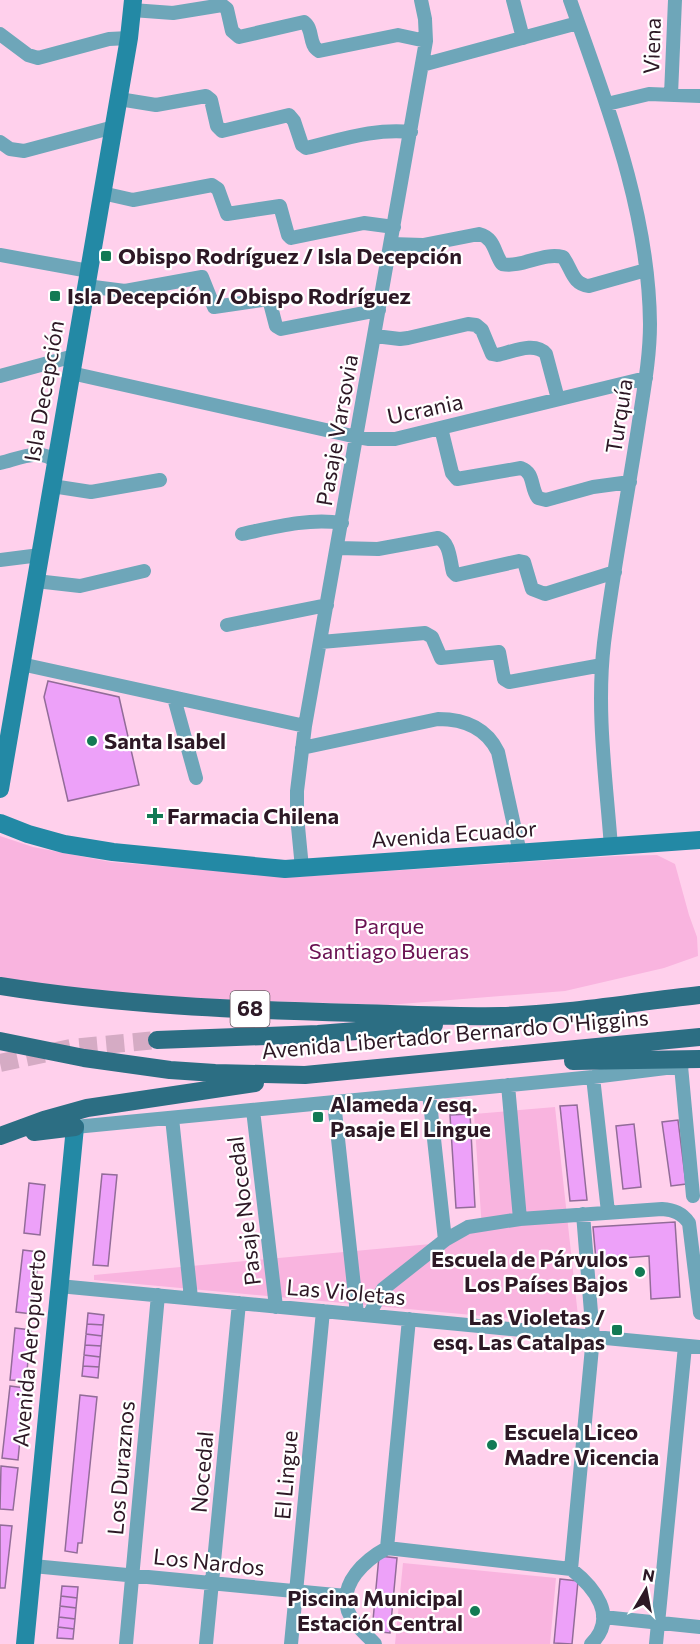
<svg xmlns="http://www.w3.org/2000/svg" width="700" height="1644" viewBox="0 0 700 1644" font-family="Commissioner,sans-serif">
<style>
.green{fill:#f9b4df}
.building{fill:#eda1f9;stroke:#926c98;stroke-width:1.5}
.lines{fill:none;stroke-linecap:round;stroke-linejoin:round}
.primary-tunnel{stroke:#d5abc4;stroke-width:18;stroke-dasharray:18 9;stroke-linecap:butt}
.street{stroke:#6ea6b9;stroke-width:14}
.secondary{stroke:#2389a5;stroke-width:18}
.primary{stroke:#2c6e83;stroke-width:18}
.poi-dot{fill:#127a54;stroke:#fff;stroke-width:2}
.labels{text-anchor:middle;stroke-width:4.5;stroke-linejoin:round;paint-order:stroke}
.shield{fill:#fff;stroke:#6c5d66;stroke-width:1.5}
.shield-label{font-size:21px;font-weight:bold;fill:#2d1825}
.street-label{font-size:22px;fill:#2d1825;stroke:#fff}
.poi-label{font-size:22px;font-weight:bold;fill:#2d1825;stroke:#fff;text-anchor:start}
.park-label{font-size:22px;fill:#6b1253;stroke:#fff}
</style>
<rect width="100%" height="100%" fill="#ffd0ec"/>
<path class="green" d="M0,836l33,11 78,15 186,15 319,-21 41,-1 18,9 14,51 8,22 1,19 -34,12 -99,23 -177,14 -232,-8 -129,-14 -27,-6z
M555,1107l24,218 -485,-45v-5l337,-31 51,-15 -8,-115z
M403,1563l153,15 -6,66h-155z"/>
<path class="building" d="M48,681l71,16 20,88 -71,16 -24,-104z
M577,1105l10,95 -17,1 -10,-95z
M470,1114l5,93 -19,1 -6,-93z
M678,1120l8,64 -15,2 -9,-64z
M634,1124l7,63 -18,2 -7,-63z
M102,1174l15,1 -9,91 -15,-1z
M29,1183l16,2 -5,50 -16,-2z
M675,1222l5,75 -29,2 -2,-43 -53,4 -3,-33z
M23,1250l16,2 -7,62 -16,-2z
M88,1313l16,2 -1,10 -16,-1z
M87,1324l16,1 -1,11 -16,-2z
M15,1328l16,2 -5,51 -16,-1z
M86,1334l16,2 -1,10 -16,-1z
M85,1345l16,1 -1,11 -16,-2z
M84,1355l16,2 -1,10 -16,-1z
M83,1366l16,1 -1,11 -16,-2z
M10,1386l15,2 -7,72 -16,-2z
M80,1395l17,2 -15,146h-4l-1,10 -12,-2z
M1,1466l17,2 -5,42 -13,-1z
M0,1525l12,1 -7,62h-5z
M379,1556l18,2 -7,75 -18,-2z
M560,1579l18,2 -6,63 -18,-1z
M62,1586l16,1 -1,11 -16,-2z
M61,1596l16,2 -1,10 -16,-2z
M60,1606l16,2 -1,11 -16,-2z
M59,1617l16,2 -1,10 -16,-2z
M58,1627l16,2 -1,10 -16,-1z"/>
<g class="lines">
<path class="primary-tunnel" d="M0,1063l71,-15 86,-8"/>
<path class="street" d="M513,0l10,38
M570,0c37,105 79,211 80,324 0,35 -7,70 -12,104 -11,72 -25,143 -34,215 -8,68 2,136 7,204
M132,10l41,3 49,-8 5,4 5,22 7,6 65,-15c10,7 4,23 15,29l79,-16 28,6
M0,34l28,21 10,3 71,-19 20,-1
M422,65l156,-42
M671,95l4,-95
M119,99l37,6 50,-9 5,4 6,26 5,5 67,-16 5,6 8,24 4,3c35,-8 68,-20 105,-16
M607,104l42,-10 51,2
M0,142l10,7 14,2 90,-24
M102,193l31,7 79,-15 6,4 9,25 53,-8 8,29 3,3 73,-15 30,4
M391,244l32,1 56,-11c16,4 15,19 23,30 21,4 40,-12 61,-7 9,12 9,27 26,29l57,-16
M0,255l89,16
M86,286l39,5 77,-14 12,30 55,-8 7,27 5,3 98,-19
M375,336l25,3 8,-1 60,-14 8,1 6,5 10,24 5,1c15,-3 38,-14 49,-1l12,45
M71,373l286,64 12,2h26l251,-61
M0,376l74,-20
M441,428l11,45 5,6 64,-11c14,5 9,19 17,30l8,2 47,-13 37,-5
M0,463c18,-4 41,-16 56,-1
M52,486l39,6 69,-12
M242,534c33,-7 66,-16 100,-11
M338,548l40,1 60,-11c12,4 12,23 15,34l3,3 63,-14 5,1 8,27 13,5 70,-22
M0,560l40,-5
M36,581l44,5 64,-15
M227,625l100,-20
M321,642l104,-9 7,4 9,21 58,-6 5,27 5,3 93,-17
M21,664l284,62
M174,698l22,80
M302,748l136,-29c26,0 48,8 60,33l22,101
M302,868l-5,-52v-25l8,-65 121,-685 -1,-22 -4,-19
M681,1066l12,130
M593,1077l15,135
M508,1085l12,134
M429,1093l16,147
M334,1102l23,212
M253,1110l23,197
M172,1118l19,180
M75,1127l518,-50 89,-11
M59,1286l641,61
M369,1315l14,-26 62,-49 23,-13 52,-8 142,-10c12,1 20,4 27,14l11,90
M387,1548l22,-229
M387,1548l184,21
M33,1566l313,30
M571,1569l22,-232 -10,-123
M571,1569c23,18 48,48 20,75
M603,1617l97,10
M126,1644l32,-349
M206,1644l33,-341
M291,1644l32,-333
M375,1644c-9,-10 -22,-20 -27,-33 -9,-28 17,-51 39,-63
M656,1644l29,-298"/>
<path class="secondary" d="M0,789l129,-751 4,-38
M0,823l28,11 36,10 49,8 172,17 415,-29
M25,1644l50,-517"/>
<path class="primary" d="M0,986c118,19 237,24 357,27 48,1 97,4 145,3 66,-2 132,-14 198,-21
M157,1040l161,-6 116,-9
M0,1041l84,17 86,12 45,3 90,2 395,-38
M573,1061l127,-2
M34,1132l41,-5
M0,1136l44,-16 43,-12 168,-25"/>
</g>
<g class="poi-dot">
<rect x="100" y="250" width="12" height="12" rx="3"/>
<rect x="49" y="290" width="12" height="12" rx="3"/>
<circle cx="92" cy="741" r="6"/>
<path d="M152 807h6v6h6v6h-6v6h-6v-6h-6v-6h6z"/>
<rect x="312" y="1111" width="12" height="12" rx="3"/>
<circle cx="640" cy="1272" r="6"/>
<rect x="611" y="1324" width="12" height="12" rx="3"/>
<circle cx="492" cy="1445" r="6"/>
<circle cx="475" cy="1611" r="6"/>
</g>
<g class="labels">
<rect class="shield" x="230.5" y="991" width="39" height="36" rx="4.5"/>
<g class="shield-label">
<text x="250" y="1016">68</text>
</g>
<g class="street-label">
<text transform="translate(652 46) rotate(-88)" y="8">Viena</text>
<text transform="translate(44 391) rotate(-80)" y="8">Isla Decepción</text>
<text transform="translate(425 409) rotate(-12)" y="8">Ucrania</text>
<text transform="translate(619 416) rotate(-81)" y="8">Turquía</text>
<text transform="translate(337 430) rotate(-80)" y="8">Pasaje Varsovia</text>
<text transform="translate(454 834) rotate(-4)" y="8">Avenida Ecuador</text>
<text transform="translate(455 1034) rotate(-5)" y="8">Avenida Libertador Bernardo O'Higgins</text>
<text transform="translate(244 1211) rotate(-97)" y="8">Pasaje Nocedal</text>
<text transform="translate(346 1292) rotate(5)" y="8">Las Violetas</text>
<text transform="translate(29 1348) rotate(-85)" y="8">Avenida Aeropuerto</text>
<text transform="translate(121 1468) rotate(-85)" y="8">Los Duraznos</text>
<text transform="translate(202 1472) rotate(-85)" y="8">Nocedal</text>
<text transform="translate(286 1475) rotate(-85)" y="8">El Lingue</text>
<text transform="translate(209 1562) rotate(6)" y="8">Los Nardos</text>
</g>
<g class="poi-label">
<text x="118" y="264">Obispo Rodríguez / Isla Decepción</text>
<text x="67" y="304">Isla Decepción / Obispo Rodríguez</text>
<text x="104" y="749">Santa Isabel</text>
<text x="167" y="824">Farmacia Chilena</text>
<text x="330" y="1112">Alameda / esq.<tspan x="330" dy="25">Pasaje El Lingue</tspan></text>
<text x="628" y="1267" text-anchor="end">Escuela de Párvulos<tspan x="628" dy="25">Los Países Bajos</tspan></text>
<text x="605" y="1325" text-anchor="end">Las Violetas /<tspan x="605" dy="25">esq. Las Catalpas</tspan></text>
<text x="504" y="1440">Escuela Liceo<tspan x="504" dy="25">Madre Vicencia</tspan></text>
<text x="463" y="1606" text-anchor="end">Piscina Municipal<tspan x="463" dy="25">Estación Central</tspan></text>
</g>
<g class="park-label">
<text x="389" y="934">Parque<tspan x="389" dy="25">Santiago Bueras</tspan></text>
</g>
</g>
<g transform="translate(646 1590) rotate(10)" stroke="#ffffff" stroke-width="4.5" paint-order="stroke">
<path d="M0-4.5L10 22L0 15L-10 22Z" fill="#2d1825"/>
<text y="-9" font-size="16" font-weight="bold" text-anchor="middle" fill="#2d1825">N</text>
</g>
</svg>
